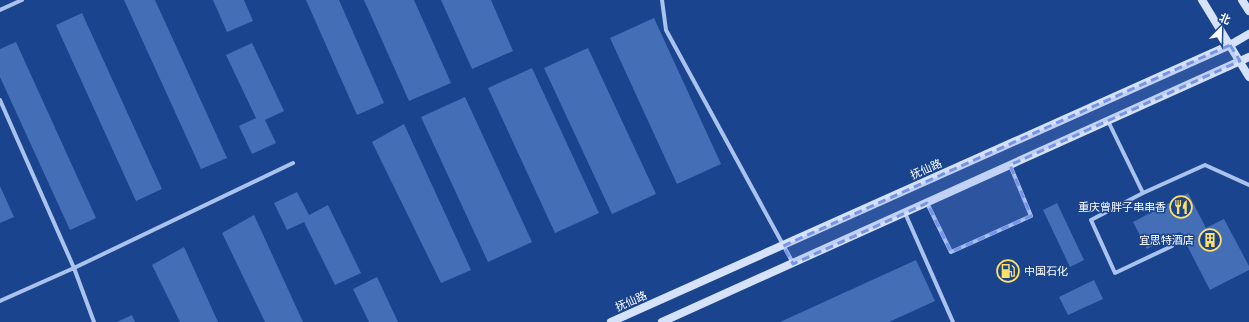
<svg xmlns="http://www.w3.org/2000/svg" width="1249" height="322" viewBox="0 0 1249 322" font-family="Raleway,'Noto Sans SC',sans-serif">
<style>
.building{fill:#446eb6}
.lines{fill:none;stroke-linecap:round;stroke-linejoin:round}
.minor{stroke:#a9c2ee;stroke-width:4}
.secondary{stroke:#d5e2fa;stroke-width:8}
.marked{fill:#7795e8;fill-opacity:0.2;stroke:#7795e8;stroke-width:3;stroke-dasharray:8 5;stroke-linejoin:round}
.labels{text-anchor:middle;stroke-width:3;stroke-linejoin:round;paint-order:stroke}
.street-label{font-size:11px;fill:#fff;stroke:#1b448e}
.poi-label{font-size:11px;fill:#fff;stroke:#1b448e;text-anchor:end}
</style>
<rect width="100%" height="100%" fill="#1b448e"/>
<path class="building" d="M124,0h31l72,158 -26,11z
M213,0h31l9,21 -26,11z
M306,0h33l45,103 -27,12z
M364,0h50l37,83 -42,18z
M441,0h50l22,51 -41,18z
M82,13l80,176 -26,12 -80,-176z
M654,18l67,146 -44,20 -67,-146z
M16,42l80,176 -26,12 -70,-153v-28z
M252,43l32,68 -19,9 11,23 -24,11 -13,-28 17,-8 -30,-63z
M588,48l68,146 -44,20 -68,-146z
M532,68l67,145 -44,20 -67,-145z
M465,97l67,145 -44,20 -67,-145z
M404,124l67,146 -30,13 -69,-141z
M0,186l14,31 -14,6z
M297,192l12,23 19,-10 33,68 -26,12 -31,-63 -17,8 -13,-27z
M1188,193l18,35 18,-9 25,47v4l-39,20 -30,-58 -33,17 -14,-27z
M1057,203l27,57 -14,7 -27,-57z
M254,215l49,107h-38l-43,-89z
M184,247l34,75h-38l-28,-57z
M916,260l19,41 -46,21h-109z
M377,277l21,45h-29l-16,-33z
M1094,280l9,19 -35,16 -9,-18z
M132,315l3,7h-18z"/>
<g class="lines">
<path class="minor" d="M662,0l4,30 127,233
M0,10l22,-10
M0,100l74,168 20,54
M1108,121l35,72 -52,27 24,53 57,-27
M1143,193l62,-28 44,20
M927,203l24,49 80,-36 -21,-51
M905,213l48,109
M0,301l74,-33 219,-105"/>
<path class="secondary" d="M1202,0l47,77
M1242,0l7,11
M611,322l619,-277 19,-11
M662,322l587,-265"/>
</g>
<path class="marked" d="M1230,45l10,16 -230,104 21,51 -80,36 -24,-49 -134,61 -10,-18z"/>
<defs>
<g id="restaurant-ring" transform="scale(1.15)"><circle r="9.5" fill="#1b448e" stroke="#ffdf66" stroke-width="1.5"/><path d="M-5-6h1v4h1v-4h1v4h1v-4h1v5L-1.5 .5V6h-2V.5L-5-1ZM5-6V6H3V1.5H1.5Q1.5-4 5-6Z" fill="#ffdf66"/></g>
<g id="building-ring" transform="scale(1.15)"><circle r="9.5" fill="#1b448e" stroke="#ffdf66" stroke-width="1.5"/><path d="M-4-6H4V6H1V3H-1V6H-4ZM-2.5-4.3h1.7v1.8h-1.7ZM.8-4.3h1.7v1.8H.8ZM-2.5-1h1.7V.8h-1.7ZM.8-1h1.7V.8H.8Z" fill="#ffdf66"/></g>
<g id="fuel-ring" transform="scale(1.15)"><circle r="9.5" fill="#1b448e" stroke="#ffdf66" stroke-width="1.5"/><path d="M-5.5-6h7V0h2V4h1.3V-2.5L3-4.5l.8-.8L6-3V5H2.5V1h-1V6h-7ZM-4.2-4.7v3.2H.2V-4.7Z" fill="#ffdf66"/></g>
</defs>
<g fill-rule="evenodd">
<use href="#restaurant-ring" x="1181" y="207"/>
<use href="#building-ring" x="1210" y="240"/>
<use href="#fuel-ring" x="1008" y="271"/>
</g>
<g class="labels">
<g class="street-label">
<text transform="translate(926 169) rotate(-24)" y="4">抚仙路</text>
<text transform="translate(631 301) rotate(-24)" y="4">抚仙路</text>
</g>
<g class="poi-label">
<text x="1166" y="211">重庆曾胖子串串香</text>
<text x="1194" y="244">宜思特酒店</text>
<text x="1024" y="275" text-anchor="start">中国石化</text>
</g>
</g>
<g transform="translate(1221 28) rotate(23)" stroke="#1b448e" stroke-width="3" paint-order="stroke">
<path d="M0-3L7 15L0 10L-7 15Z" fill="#ffffff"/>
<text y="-6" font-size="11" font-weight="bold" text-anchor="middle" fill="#ffffff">北</text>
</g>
</svg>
